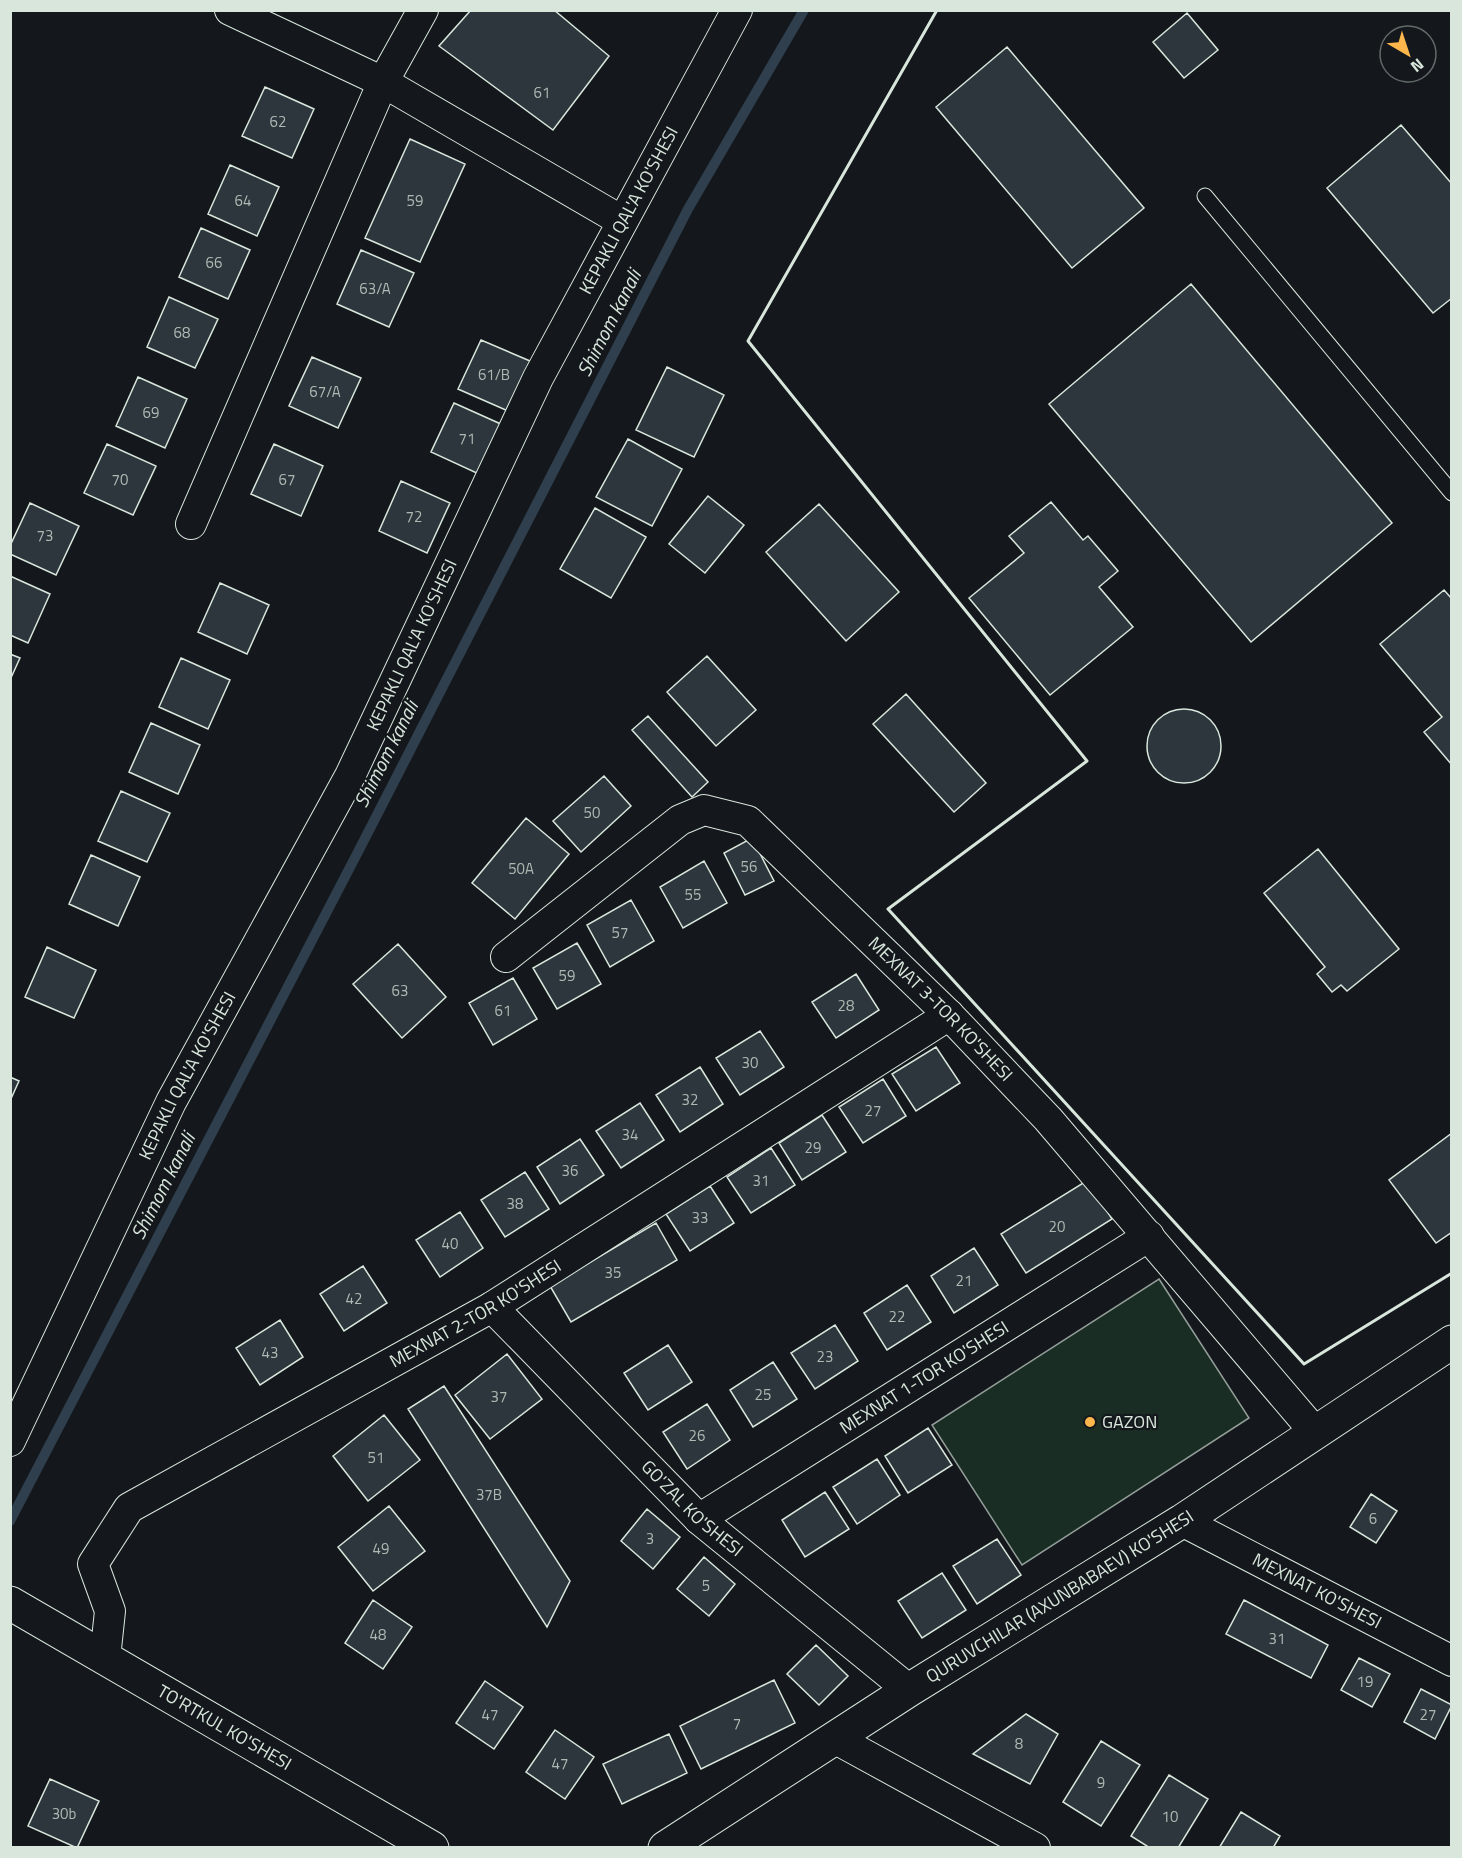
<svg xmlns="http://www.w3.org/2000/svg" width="1462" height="1858" viewBox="0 0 1462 1858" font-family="'Titillium Web',sans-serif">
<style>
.green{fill:#1a2d24;stroke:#939e99;stroke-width:1.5}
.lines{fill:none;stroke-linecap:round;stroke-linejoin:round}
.stream{stroke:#2f3f4d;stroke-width:10}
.building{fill:#2c363c;stroke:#d8e6dc;stroke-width:1.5}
.service-casing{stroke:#d8e6dc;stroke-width:17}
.minor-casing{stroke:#d8e6dc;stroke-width:32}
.tertiary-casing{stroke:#d8e6dc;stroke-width:35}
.primary-casing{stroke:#d8e6dc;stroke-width:35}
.service{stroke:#14181c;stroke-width:15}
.minor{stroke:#14181c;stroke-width:30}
.tertiary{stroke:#14181c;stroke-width:33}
.primary{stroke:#14181c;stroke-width:33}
.wall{stroke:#d8e6dc;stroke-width:3}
.poi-dot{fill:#ffb74d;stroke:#14181c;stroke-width:2}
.labels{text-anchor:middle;stroke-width:4.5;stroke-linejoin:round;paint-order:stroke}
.number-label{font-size:15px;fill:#adbab4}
.street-label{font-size:18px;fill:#d8e6dc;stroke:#14181c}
.poi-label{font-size:18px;fill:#d8e6dc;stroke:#14181c;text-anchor:start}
.water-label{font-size:20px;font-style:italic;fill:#d8e6dc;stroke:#14181c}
</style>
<rect width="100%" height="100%" fill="#14181c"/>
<path class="green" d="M1159,1279l90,139 -227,147 -90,-140z"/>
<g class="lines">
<path class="stream" d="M10,1521l350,-673 328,-639 116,-199"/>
</g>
<path class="building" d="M471,10h83l55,46 -56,74 -114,-84z
M1187,13l31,37 -34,28 -31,-36z
M1007,47l137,161 -72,60 -136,-161z
M265,87l49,22 -22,49 -50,-22z
M1401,125l51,59v114l-19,15 -106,-125z
M410,139l55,25 -45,98 -55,-24z
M230,165l49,22 -22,49 -49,-22z
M201,228l49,22 -22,49 -49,-22z
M361,250l53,23 -25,54 -52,-23z
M1191,284l201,239 -141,119 -202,-238z
M169,297l49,22 -23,49 -48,-21z
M481,340l49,21 -22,50 -50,-22z
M312,357l49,21 -23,50 -49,-22z
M667,367l57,28 -30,62 -58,-27z
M138,377l49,22 -22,49 -49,-22z
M454,403l49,22 -22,50 -50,-23z
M628,439l54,30 -30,57 -56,-29z
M107,444l49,22 -23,49 -49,-22z
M274,444l49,22 -22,50 -50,-22z
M401,481l49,22 -23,50 -48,-22z
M708,496l36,29 -39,48 -36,-29z
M1051,502l32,38 5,-4 30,35 -19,16 34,40 -83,68 -81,-97 55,-45 -15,-17z
M30,503l49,23 -23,49 -46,-21v-8z
M819,504l80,88 -53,49 -80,-89z
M595,508l51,29 -35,61 -51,-29z
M10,576l40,18 -22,49 -18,-8z
M220,583l49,22 -22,49 -49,-22z
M1444,590l8,9v166l-28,-33 18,-15 -62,-73z
M10,654l10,4 -10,22z
M707,656l49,54 -40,36 -49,-54z
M181,658l49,22 -22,49 -49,-22z
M906,694l80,89 -32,29 -81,-88z
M1147 746a37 37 0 1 1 74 0a37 37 0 1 1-74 0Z
M648,716l60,66 -16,15 -60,-67z
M151,723l49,22 -22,49 -49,-22z
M604,776l27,30 -50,46 -28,-31z
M121,791l49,22 -23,49 -49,-21z
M526,818l43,36 -54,65 -43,-36z
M752,838l22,43 -29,14 -21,-42z
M1318,849l81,100 -52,42 -6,-6 -9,7 -15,-18 8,-7 -61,-74z
M91,855l49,22 -22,49 -49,-22z
M704,861l23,42 -44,25 -23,-41z
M631,900l23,41 -44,26 -23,-42z
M577,943l24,41 -44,25 -24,-41z
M398,944l48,53 -44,41 -49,-54z
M47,947l49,23 -22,48 -49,-21z
M856,974l23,36 -43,28 -24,-36z
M513,978l24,41 -44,26 -24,-42z
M760,1031l24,36 -44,28 -24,-37z
M936,1047l24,36 -44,28 -24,-37z
M700,1067l23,37 -43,28 -24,-37z
M10,1077l9,4 -9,20z
M883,1079l23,37 -43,27 -24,-36z
M640,1103l24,37 -43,28 -25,-37z
M822,1115l24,37 -44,28 -23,-37z
M1452,1133v99l-16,11 -47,-63z
M580,1139l24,36 -44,29 -23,-37z
M771,1148l24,37 -44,28 -24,-36z
M525,1172l24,37 -44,28 -24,-37z
M1088,1180l24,39 -86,54 -25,-39z
M710,1186l24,37 -44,28 -24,-37z
M460,1212l23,36 -43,29 -24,-37z
M656,1223l21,37 -106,62 -21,-36z
M974,1248l24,37 -44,28 -23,-37z
M363,1266l24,37 -43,28 -24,-37z
M907,1285l24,37 -44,28 -23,-37z
M280,1320l23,37 -43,28 -24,-37z
M835,1325l23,36 -43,28 -24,-36z
M668,1345l24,37 -44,28 -24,-37z
M507,1354l35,45 -52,40 -35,-44z
M773,1362l24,37 -44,28 -23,-37z
M444,1386l126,195 -23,46 -139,-218z
M707,1404l23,36 -43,29 -24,-37z
M384,1415l36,45 -52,41 -35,-45z
M928,1428l24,37 -44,28 -23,-37z
M877,1459l23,36 -43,29 -24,-37z
M825,1492l24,37 -44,28 -23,-37z
M1371,1494l26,17 -21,32 -26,-16z
M389,1506l36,45 -52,40 -35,-44z
M647,1509l33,28 -27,32 -32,-28z
M997,1539l24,36 -44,29 -24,-38z
M704,1557l31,27 -26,32 -32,-27z
M942,1573l24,37 -44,28 -24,-37z
M373,1600l39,27 -29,42 -38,-26z
M1244,1600l84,45 -17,33 -85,-44z
M816,1645l32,31 -29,29 -32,-31z
M1359,1658l31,16 -18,33 -31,-17z
M774,1680l21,43 -94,46 -21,-43z
M485,1681l38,26 -29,42 -38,-26z
M1421,1689l31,16 -17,34 -31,-17z
M1026,1714l32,20 -28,50 -57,-30z
M555,1730l39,27 -29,42 -39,-27z
M669,1734l18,39 -65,31 -19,-40z
M1101,1741l39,24 -39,61 -38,-24z
M1169,1775l39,24 -30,49h-28l-19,-12z
M50,1779l49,22 -22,47 -49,-22z
M1241,1812l39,24 -7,12h-54z"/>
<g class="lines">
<g class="service-casing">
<path id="service" d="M1205,196l247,297"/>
</g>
<g class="minor-casing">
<g id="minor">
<path d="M230,10l153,72 239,139"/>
<path d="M191,524l192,-442 40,-72"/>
<path id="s1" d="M506,957l174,-137 24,-10 44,11 201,194 99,104 266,312"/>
<path id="s2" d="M492,1307l207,212 210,171"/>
<path id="s3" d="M10,1441l161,-339 179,-326 188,-398 199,-368"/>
<path id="s4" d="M699,1519l450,-283"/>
<path id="s5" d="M1182,1521l270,140"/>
<path id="s6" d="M105,1658l5,-47 -17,-47 36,-56 363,-201 457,-292"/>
<path d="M836,1739l199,109"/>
</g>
</g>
<g class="tertiary-casing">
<g id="tertiary">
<path id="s7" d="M665,1848l244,-158 273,-169 270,-179"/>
</g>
</g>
<g class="primary-casing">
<g id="primary">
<path id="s8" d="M10,1603l422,245"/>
</g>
</g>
<use href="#service" class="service"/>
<use href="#minor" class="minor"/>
<use href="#tertiary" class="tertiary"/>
<use href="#primary" class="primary"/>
<path class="wall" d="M937,10l-189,331 339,420 -199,148 416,455 148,-91"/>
</g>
<circle class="poi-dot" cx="1090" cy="1422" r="6"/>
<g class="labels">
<g class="number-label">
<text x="542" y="98">61</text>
<text x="278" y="127">62</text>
<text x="243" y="206">64</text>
<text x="415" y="206">59</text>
<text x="214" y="268">66</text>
<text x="375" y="294">63/A</text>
<text x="182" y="338">68</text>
<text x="494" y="380">61/B</text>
<text x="325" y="397">67/A</text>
<text x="151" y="418">69</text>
<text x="467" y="444">71</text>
<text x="120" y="485">70</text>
<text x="287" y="485">67</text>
<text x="414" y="522">72</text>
<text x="45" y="541">73</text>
<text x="592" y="818">50</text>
<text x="749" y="872">56</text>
<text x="521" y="874">50A</text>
<text x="693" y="900">55</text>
<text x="620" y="938">57</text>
<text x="567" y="981">59</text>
<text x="400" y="996">63</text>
<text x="846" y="1011">28</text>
<text x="503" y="1016">61</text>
<text x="750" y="1068">30</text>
<text x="690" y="1105">32</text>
<text x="873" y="1116">27</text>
<text x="630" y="1140">34</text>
<text x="813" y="1153">29</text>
<text x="570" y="1176">36</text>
<text x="761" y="1186">31</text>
<text x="515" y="1209">38</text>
<text x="700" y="1223">33</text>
<text x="1057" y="1232">20</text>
<text x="450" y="1249">40</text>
<text x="613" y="1278">35</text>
<text x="964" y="1286">21</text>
<text x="354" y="1304">42</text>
<text x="897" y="1322">22</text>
<text x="270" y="1358">43</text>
<text x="825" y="1362">23</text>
<text x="763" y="1400">25</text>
<text x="499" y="1402">37</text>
<text x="697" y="1441">26</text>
<text x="376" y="1463">51</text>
<text x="489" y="1500">37B</text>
<text x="1373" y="1524">6</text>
<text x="650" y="1544">3</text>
<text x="381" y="1554">49</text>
<text x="706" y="1591">5</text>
<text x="378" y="1640">48</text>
<text x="1277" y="1644">31</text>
<text x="1365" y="1687">19</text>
<text x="490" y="1720">47</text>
<text x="1428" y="1720">27</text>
<text x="737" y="1729">7</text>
<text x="1019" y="1749">8</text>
<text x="560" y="1769">47</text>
<text x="1101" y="1788">9</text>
<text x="64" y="1819">30b</text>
<text x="1170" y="1822">10</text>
</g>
<g class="street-label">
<text dy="6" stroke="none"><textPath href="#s3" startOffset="1378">KEPAKLI QAL'A KO'SHESI</textPath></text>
<text dy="6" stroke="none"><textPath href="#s3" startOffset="892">KEPAKLI QAL'A KO'SHESI</textPath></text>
<text dy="6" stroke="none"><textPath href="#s1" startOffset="562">MEXNAT 3-TOR KO'SHESI</textPath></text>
<text dy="6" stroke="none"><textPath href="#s3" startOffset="406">KEPAKLI QAL'A KO'SHESI</textPath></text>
<text dy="6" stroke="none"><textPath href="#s6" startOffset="561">MEXNAT 2-TOR KO'SHESI</textPath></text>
<text dy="6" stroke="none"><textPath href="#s4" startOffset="266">MEXNAT 1-TOR KO'SHESI</textPath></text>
<text dy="6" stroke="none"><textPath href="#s2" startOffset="284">GO'ZAL KO'SHESI</textPath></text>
<text dy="6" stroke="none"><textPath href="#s5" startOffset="152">MEXNAT KO'SHESI</textPath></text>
<text dy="6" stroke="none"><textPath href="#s7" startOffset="468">QURUVCHILAR (AXUNBABAEV) KO'SHESI</textPath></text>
<text dy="6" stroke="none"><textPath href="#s8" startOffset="248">TO'RTKUL KO'SHESI</textPath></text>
</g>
<g class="poi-label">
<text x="1102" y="1428">GAZON</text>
</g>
<g class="water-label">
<text transform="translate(609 323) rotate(-63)" y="7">Shimom kanali</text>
<text transform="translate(386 754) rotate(-63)" y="7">Shimom kanali</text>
<text transform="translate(163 1186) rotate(-63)" y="7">Shimom kanali</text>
</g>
</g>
<rect width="1462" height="1858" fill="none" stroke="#d8e6dc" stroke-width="24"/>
<g transform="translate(1408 54) rotate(141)"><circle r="28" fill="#14181c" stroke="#626a69" stroke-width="1.5"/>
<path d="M0-4.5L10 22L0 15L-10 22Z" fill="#ffb74d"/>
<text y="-9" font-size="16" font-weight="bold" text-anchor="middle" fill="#d8e6dc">N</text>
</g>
</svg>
